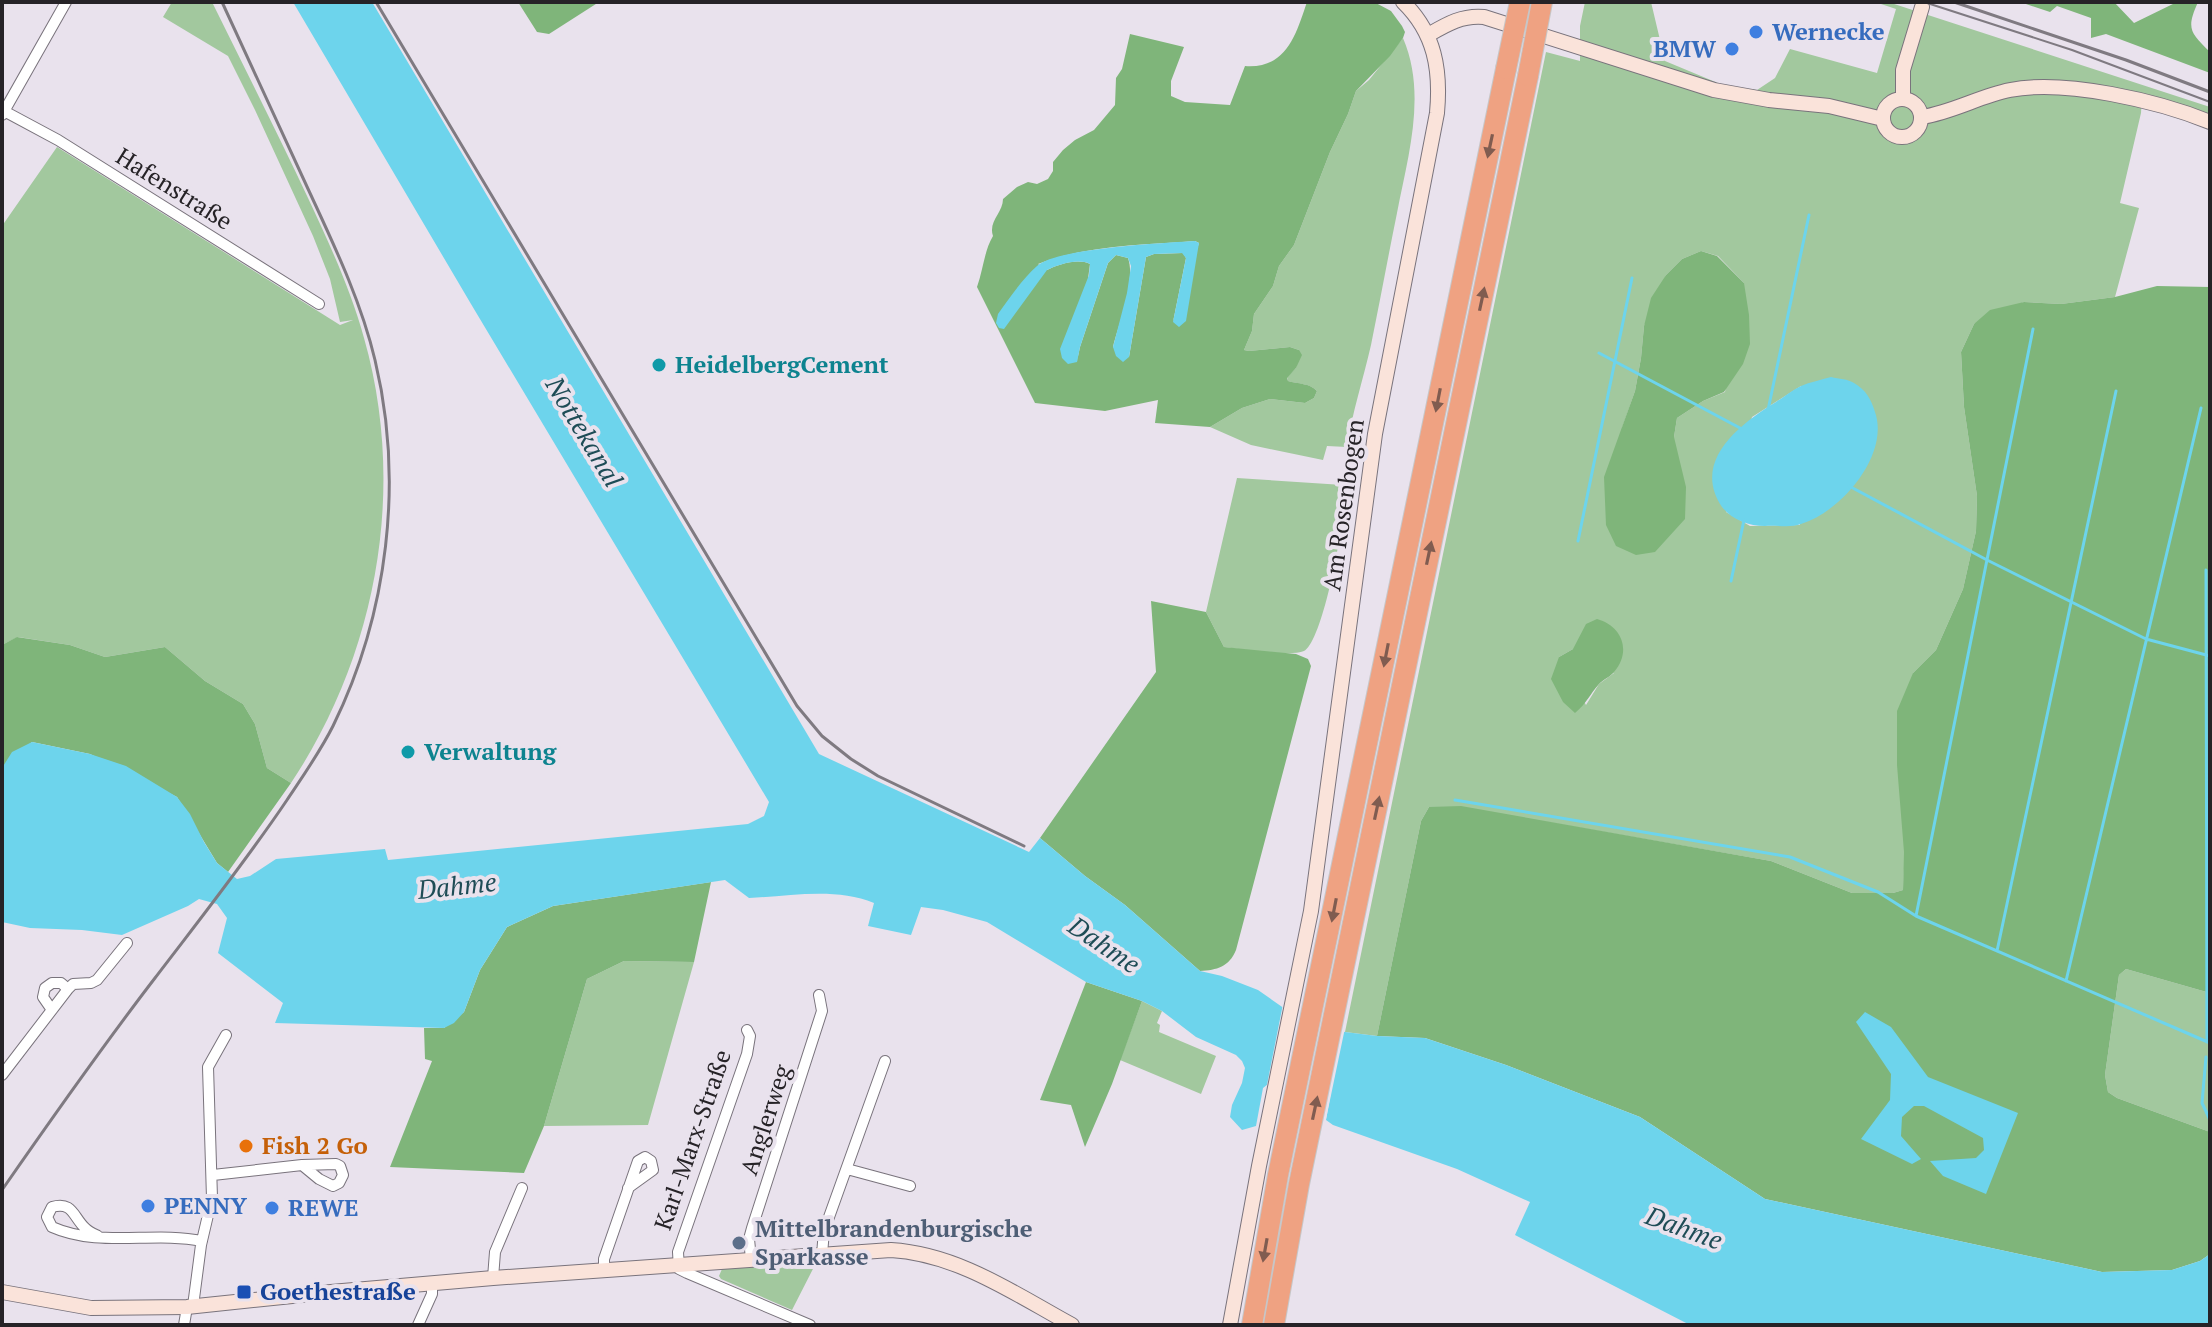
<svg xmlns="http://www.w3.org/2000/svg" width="2212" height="1327" viewBox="0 0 2212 1327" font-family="'PT Serif',serif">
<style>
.green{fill:#a2c89e;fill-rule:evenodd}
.forest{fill:#7fb57a;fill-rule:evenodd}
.water{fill:#6dd4ec}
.pier{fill:#e9e2ed}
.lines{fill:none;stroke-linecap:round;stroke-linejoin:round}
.stream{stroke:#6dd4ec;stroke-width:3}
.street-casing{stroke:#79737c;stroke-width:12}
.secondary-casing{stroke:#79737c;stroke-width:16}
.highway-casing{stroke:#c7c6c7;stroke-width:22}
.street{stroke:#fff;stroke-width:10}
.secondary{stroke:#fae3da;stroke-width:14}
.highway{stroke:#efa282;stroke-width:20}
.tram{stroke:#7f7a81;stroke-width:2}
.rail{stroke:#7f7a81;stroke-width:3}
.highway-bridge-casing{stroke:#c7c6c7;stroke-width:22;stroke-linecap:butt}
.highway-bridge{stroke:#efa282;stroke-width:20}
.oneway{fill:#805c50}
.shop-dot{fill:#3f7fe0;stroke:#e9e2ed;stroke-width:3}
.culture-dot{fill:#0f9aa8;stroke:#e9e2ed;stroke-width:3}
.food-dot{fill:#e8710a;stroke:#e9e2ed;stroke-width:3}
.service-dot{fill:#5c6f8a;stroke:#e9e2ed;stroke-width:3}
.transit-dot{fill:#1a4fb4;stroke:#e9e2ed;stroke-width:3}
.labels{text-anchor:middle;stroke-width:8;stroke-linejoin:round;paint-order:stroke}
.shop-label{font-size:24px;font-weight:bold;fill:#366cbe;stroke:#e9e2ed;text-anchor:start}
.street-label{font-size:24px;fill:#262327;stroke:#e9e2ed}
.culture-label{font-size:24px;font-weight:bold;fill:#0d838f;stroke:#e9e2ed;text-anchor:start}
.food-label{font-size:24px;font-weight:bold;fill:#c56008;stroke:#e9e2ed;text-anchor:start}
.service-label{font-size:24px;font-weight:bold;fill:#4e5e75;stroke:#e9e2ed;text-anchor:start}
.transit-label{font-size:24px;font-weight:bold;fill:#164399;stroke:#e9e2ed;text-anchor:start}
.water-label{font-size:26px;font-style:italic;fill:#1e4c56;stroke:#e9e2ed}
</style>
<rect width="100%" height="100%" fill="#e9e2ed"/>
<path class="green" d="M172,2h40c32,65 65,130 96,196 21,45 43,92 56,140 43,151 13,316 -73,445l-24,-15 -12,-44 -12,-20 -38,-23 -40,-34 -60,10 -35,-12 -52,-8 -16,8v-419l55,-79 283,178 13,-5 -13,2 -10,-43 -17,-43 -58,-126 -27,-54 -65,-39z
M1585,2h66l14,59 60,25 32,4 18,-12 15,-29 87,24 19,-64 -21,-7h13l322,105v10l-68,-22 -1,18 -21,90 19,5 -24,89 -54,7 -37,-2 -50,22 -13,28 3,55 13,89 -1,35 -13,58 -27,61 -23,23 -10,217 -10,3h-41l-81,-32 -230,-40 -112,-14 -8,14 -44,215 -32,-4 201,-980 34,9v-35zM1701,251l17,5 26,27 -19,109 -22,9 -26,17 -3,19 -52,-9 13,-37 6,-33 3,-32 22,-51 16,-16zM1801,386l-1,139 -50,1 -24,-14 26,-95zM1573,649l41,24 -15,11 -13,21 -27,-48z
M1403,38c24,56 5,118 -6,175 -9,44 -17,88 -26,132 -8,35 -19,68 -24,102l-20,-1 -4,14 -72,-15 -41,-18 32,-19 28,-9 35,4 9,-5 3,-7c-7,-8 -20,-7 -29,-10l-1,-4 9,-9 3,-18 -9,-3 -41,4 -5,-1 8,-19 2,-17 19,-28 6,-20 15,-21 36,-93 18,-38 8,-23 13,-11z
M1237,478l106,7c6,22 -20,158 -39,166 -14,6 -63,-2 -80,-4l-18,-35z
M624,961l70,1 -46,163 -104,1 43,-147z
M2126,969l84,24v139l-93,-34 -9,-6 -3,-17 14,-100z
M1142,1001l20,10 -5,12 3,2 -1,7 57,24 -15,38 -81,-34z
M816,1263l-24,47 -71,-31 -2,-3 3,-7z"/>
<path class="forest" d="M518,2h81l-50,32 -12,-2z
M1307,2h67l17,9 11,15 3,6 -2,6 -13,18 -34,35 -8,23 -18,38 -36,93 -15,21 -6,20 -19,28 -2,17 -8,19 5,1 41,-4 9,3 3,5 -6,13 -9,10 1,3c10,3 22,2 29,10l-3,7 -9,5 -35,-4 -28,9 -32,19 -55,-4 3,-23 -53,11 -70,-8 -58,-116c6,-16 7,-36 16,-51 -5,-15 10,-23 10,-37l14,-12 11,-5 9,2 11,-5 5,-8v-9l10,-12 12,-10 19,-10 21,-25 1,-27 6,-9 8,-35 54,13 -13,34v15l14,6 45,3 15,-39c42,3 51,-32 62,-64zM1195,241l4,2 -26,79 13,-64 -3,-5 -29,1 -8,3 -17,100 -16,-10c6,-24 23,-67 15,-89l-12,-3 -8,8 -28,84 -3,14 13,-97c-12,-6 -31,0 -43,6l-9,-6c49,-19 105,-19 157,-23z
M2020,2h94l20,21 43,-21h21c-12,27 -8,30 12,50v21l-104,-39 -15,4v-20l-34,-12 -7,6z
M1701,251l16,5 27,27 5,32 1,29 -7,20 -19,28 -21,9 -26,17 -3,19 12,50 -1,32 -30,33 -19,3 -20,-9 -10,-21 -2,-48 31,-86 6,-33 3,-32 7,-28 15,-23 16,-16z
M2157,286l53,1v706l-84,-24 -7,6 -14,100 3,17 9,6 93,34v122l-10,7 -28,9 -70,2 -337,-73 -125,-82 -134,-52 -81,-27 -48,-2 44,-215 8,-14 32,-1 310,55 81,32h41l10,-3 1,-38 -7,-87v-54l16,-38 23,-23 27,-61 13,-58 1,-35 -13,-89 -3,-55 13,-28 16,-14 34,-8 37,2 54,-7z
M1151,601l55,11 18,35 72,7 12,5 3,7 -75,284c-7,17 -19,20 -36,21l-75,-66 -40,-29 -45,-38 116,-166z
M1597,619c25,7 35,32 17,53 -4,5 -10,7 -15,12 -9,10 -12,19 -24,29l-12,-11 -12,-23 8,-22 14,-8 13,-25z
M17,637l53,8 35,12 60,-10 40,34 38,23 12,20 12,44 24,15 -63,89 -11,-9 -40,-66 -87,-43 -58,-12 -30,26v-123z
M711,882l-17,80 -70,-1 -37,18 -43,147 -20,47 -134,-6 42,-106 -7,-2 -1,-31h20l20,-16 16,-42 27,-43 46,-21z
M1086,982l56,19 -30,83 -27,63 -14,-42 -31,-5z"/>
<path class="water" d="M293,2h79l447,752 210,98 11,-14 45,38 40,29 75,66 22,5 36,14 40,28 47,14 32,4 48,2 81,27 134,52 125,82 337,73 70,-2 28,-9 10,-7v71h-520l-175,-90 15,-33 -73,-33 -124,-44 -7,-5 5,-28 -49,-19 -19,15 -7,38 -14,4 -12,-13 2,-12 10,-22 3,-15 -3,-7 -6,-6 -40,-18 -34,-26 -20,-10 -56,-19 -99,-60 -44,-12 -22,-3 -10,28 -43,-9 6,-23c-38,-16 -84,-7 -125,-5l-24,-18 -172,26 -46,21 -27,43 -16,42 -10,11 -10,5 -169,-5 8,-20 -65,-50 9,-35 -10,-14 -18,-5 -11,7 -66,29 -40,-5 -52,-2 -28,-6v-154l10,-16 20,-10 58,12 36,12 51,31 13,17 14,28 13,21 20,16 13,-3 26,-17 109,-10 3,11 360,-36 16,-8 5,-14 -298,-498z
M1195,241l4,2 -13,78 -7,6 -6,-5 13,-64 -4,-5 -28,1 -8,3 -17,100 -6,5 -7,-6 -3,-9 14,-54 4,-27 -3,-8 -12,-3 -8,8 -28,84 -3,15 -9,2 -6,-6 -2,-9 29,-74 1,-11c-11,-6 -31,0 -43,6l-43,59 -5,-1 -3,-5 2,-9c11,-15 25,-36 39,-48 19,-18 128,-23 158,-25z
M1831,377c8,2 17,2 23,6 12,7 17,16 21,29 15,43 -34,100 -74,112 -10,4 -25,1 -36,2 -16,0 -33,-6 -43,-19 -31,-46 18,-83 54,-105 8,-5 16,-12 25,-16 9,-4 20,-6 30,-9z
M1865,1012l26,15 37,50 90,36 -32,81 -43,-18 -13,-15 46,-3 8,-8 -1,-12 -59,-32h-10l-12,11 -1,19 20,23 -9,5 -51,-25 29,-39 1,-26 -35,-52z"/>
<path class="pier" d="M1283,1004l17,11 45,13 -20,96 -3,-4 4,-26 -44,-17 -16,14 -8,39z"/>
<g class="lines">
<path class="stream" d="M1599,353l141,75
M1768,410l41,-195
M1849,486l138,74 159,79 64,17
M1578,541l54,-263
M2206,570l1,472
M1731,581l13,-61
M1455,800l335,57 88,35 38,24 294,127
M1916,916l117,-587
M1997,951l119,-560
M2066,981l135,-573
M2206,1057l-4,46 8,17"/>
<g class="street-casing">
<path id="street" d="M2,110l56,30 261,164
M2,115l64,-113
M52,1010l-9,-13 2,-9 7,-5h9l7,6
M747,1030l3,6 -3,18 -69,198 1,17 8,4 123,52
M2,1075l66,-86 5,-5 18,-1 6,-3 30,-37
M847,1169l63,17
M213,1175l89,-10 17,14 14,7 6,-3 4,-8 -3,-9 -4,-2 -34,1
M98,1236c-4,-2 -9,-4 -13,-8 -12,-11 -12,-27 -33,-21l-5,10 5,10c47,21 101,4 150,14
M822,1254l2,-23 61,-170
M751,1259l-2,-20 3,-11 70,-217 -3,-16
M604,1271v-12l34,-98 7,-4 6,4 2,9 -25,18
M493,1278l2,-26 27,-64
M193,1306l8,-61 11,-47 -4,-131 18,-32
M184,1325l3,-18
M418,1325l14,-31v-10"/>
</g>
<g class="secondary-casing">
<path id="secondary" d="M1428,35c19,-11 34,-20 56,-18l230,73 55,10 60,6 54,13
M1883 118a19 19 0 1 1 38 0a19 19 0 1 1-38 0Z
M1903,99v-29l19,-63
M1922,117c31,-5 58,-21 88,-27 55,-11 148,11 200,32
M2,1292l89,16 96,-1 144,-15 162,-14 398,-28c67,4 124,44 181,75
M1230,1325l29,-159 52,-255 64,-477 62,-321c4,-43 -2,-80 -34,-111"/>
</g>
<g class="highway-casing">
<path id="highway" d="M1252,1325l26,-150 228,-1106
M1274,1325l25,-141 229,-1108"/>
</g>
<use href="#street" class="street"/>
<use href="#secondary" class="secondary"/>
<use href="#highway" class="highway"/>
<path class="tram" d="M1924,2l148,48 138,52"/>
<path class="rail" d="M376,2l421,704 25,30 29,23 27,17 146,70
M1954,2l172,58 84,32
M2,1190c50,-72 100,-143 153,-212 45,-59 91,-117 132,-178 16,-24 33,-48 46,-74 55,-112 71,-245 42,-366 -14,-59 -41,-115 -66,-169 -29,-63 -58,-126 -87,-189"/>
<g class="highway-bridge-casing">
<path id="highway-bridge" d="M1506,69l14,-67
M1528,76l14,-74"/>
</g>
<use href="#highway-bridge" class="highway-bridge"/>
</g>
<defs><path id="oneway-solid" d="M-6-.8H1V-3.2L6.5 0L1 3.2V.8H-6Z" transform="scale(2)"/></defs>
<g class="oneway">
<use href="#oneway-solid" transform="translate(1490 146) rotate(102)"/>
<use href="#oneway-solid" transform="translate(1482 299) rotate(-78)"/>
<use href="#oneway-solid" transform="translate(1438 400) rotate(101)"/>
<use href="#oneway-solid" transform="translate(1429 553) rotate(-78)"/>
<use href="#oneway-solid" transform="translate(1386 655) rotate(101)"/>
<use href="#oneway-solid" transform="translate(1377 808) rotate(-78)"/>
<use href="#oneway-solid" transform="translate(1334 910) rotate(101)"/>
<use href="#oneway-solid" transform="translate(1315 1108) rotate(-78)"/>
<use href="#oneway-solid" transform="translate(1265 1250) rotate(100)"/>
</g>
<g class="shop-dot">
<circle cx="1756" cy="32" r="8"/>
<circle cx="1732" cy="49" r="8"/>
<circle cx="148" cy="1206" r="8"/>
<circle cx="272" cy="1208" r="8"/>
</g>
<g class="culture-dot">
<circle cx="659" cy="365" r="8"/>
<circle cx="408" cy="752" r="8"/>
</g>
<circle class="food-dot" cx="246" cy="1146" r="8"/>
<circle class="service-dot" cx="739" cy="1243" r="8"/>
<rect class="transit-dot" x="236" y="1284" width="16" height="16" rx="4"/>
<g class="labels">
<g class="shop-label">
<text x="1772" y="40">Wernecke</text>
<text x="1716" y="57" text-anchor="end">BMW</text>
<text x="164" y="1214">PENNY</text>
<text x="288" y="1216">REWE</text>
</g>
<g class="street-label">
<text transform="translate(174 189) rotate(32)" y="8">Hafenstraße</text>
<text transform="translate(1344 505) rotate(-82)" y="8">Am Rosenbogen</text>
<text transform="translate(766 1120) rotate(-72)" y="8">Anglerweg</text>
<text transform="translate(693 1140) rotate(-71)" y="8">Karl-Marx-Straße</text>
</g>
<g class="culture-label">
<text x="675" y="373">HeidelbergCement</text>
<text x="424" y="760">Verwaltung</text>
</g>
<g class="food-label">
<text x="262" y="1154">Fish 2 Go</text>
</g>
<g class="service-label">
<text x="755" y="1237">Mittelbrandenburgische<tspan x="755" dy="28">Sparkasse</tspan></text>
</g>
<g class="transit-label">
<text x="260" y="1300">Goethestraße</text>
</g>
<g class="water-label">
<text transform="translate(584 432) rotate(59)" y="9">Nottekanal</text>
<text transform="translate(457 886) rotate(-6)" y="9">Dahme</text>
<text transform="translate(1104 945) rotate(34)" y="9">Dahme</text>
<text transform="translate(1684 1228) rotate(20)" y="9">Dahme</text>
</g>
</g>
<rect width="2212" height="1327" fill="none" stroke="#262327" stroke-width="8"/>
</svg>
